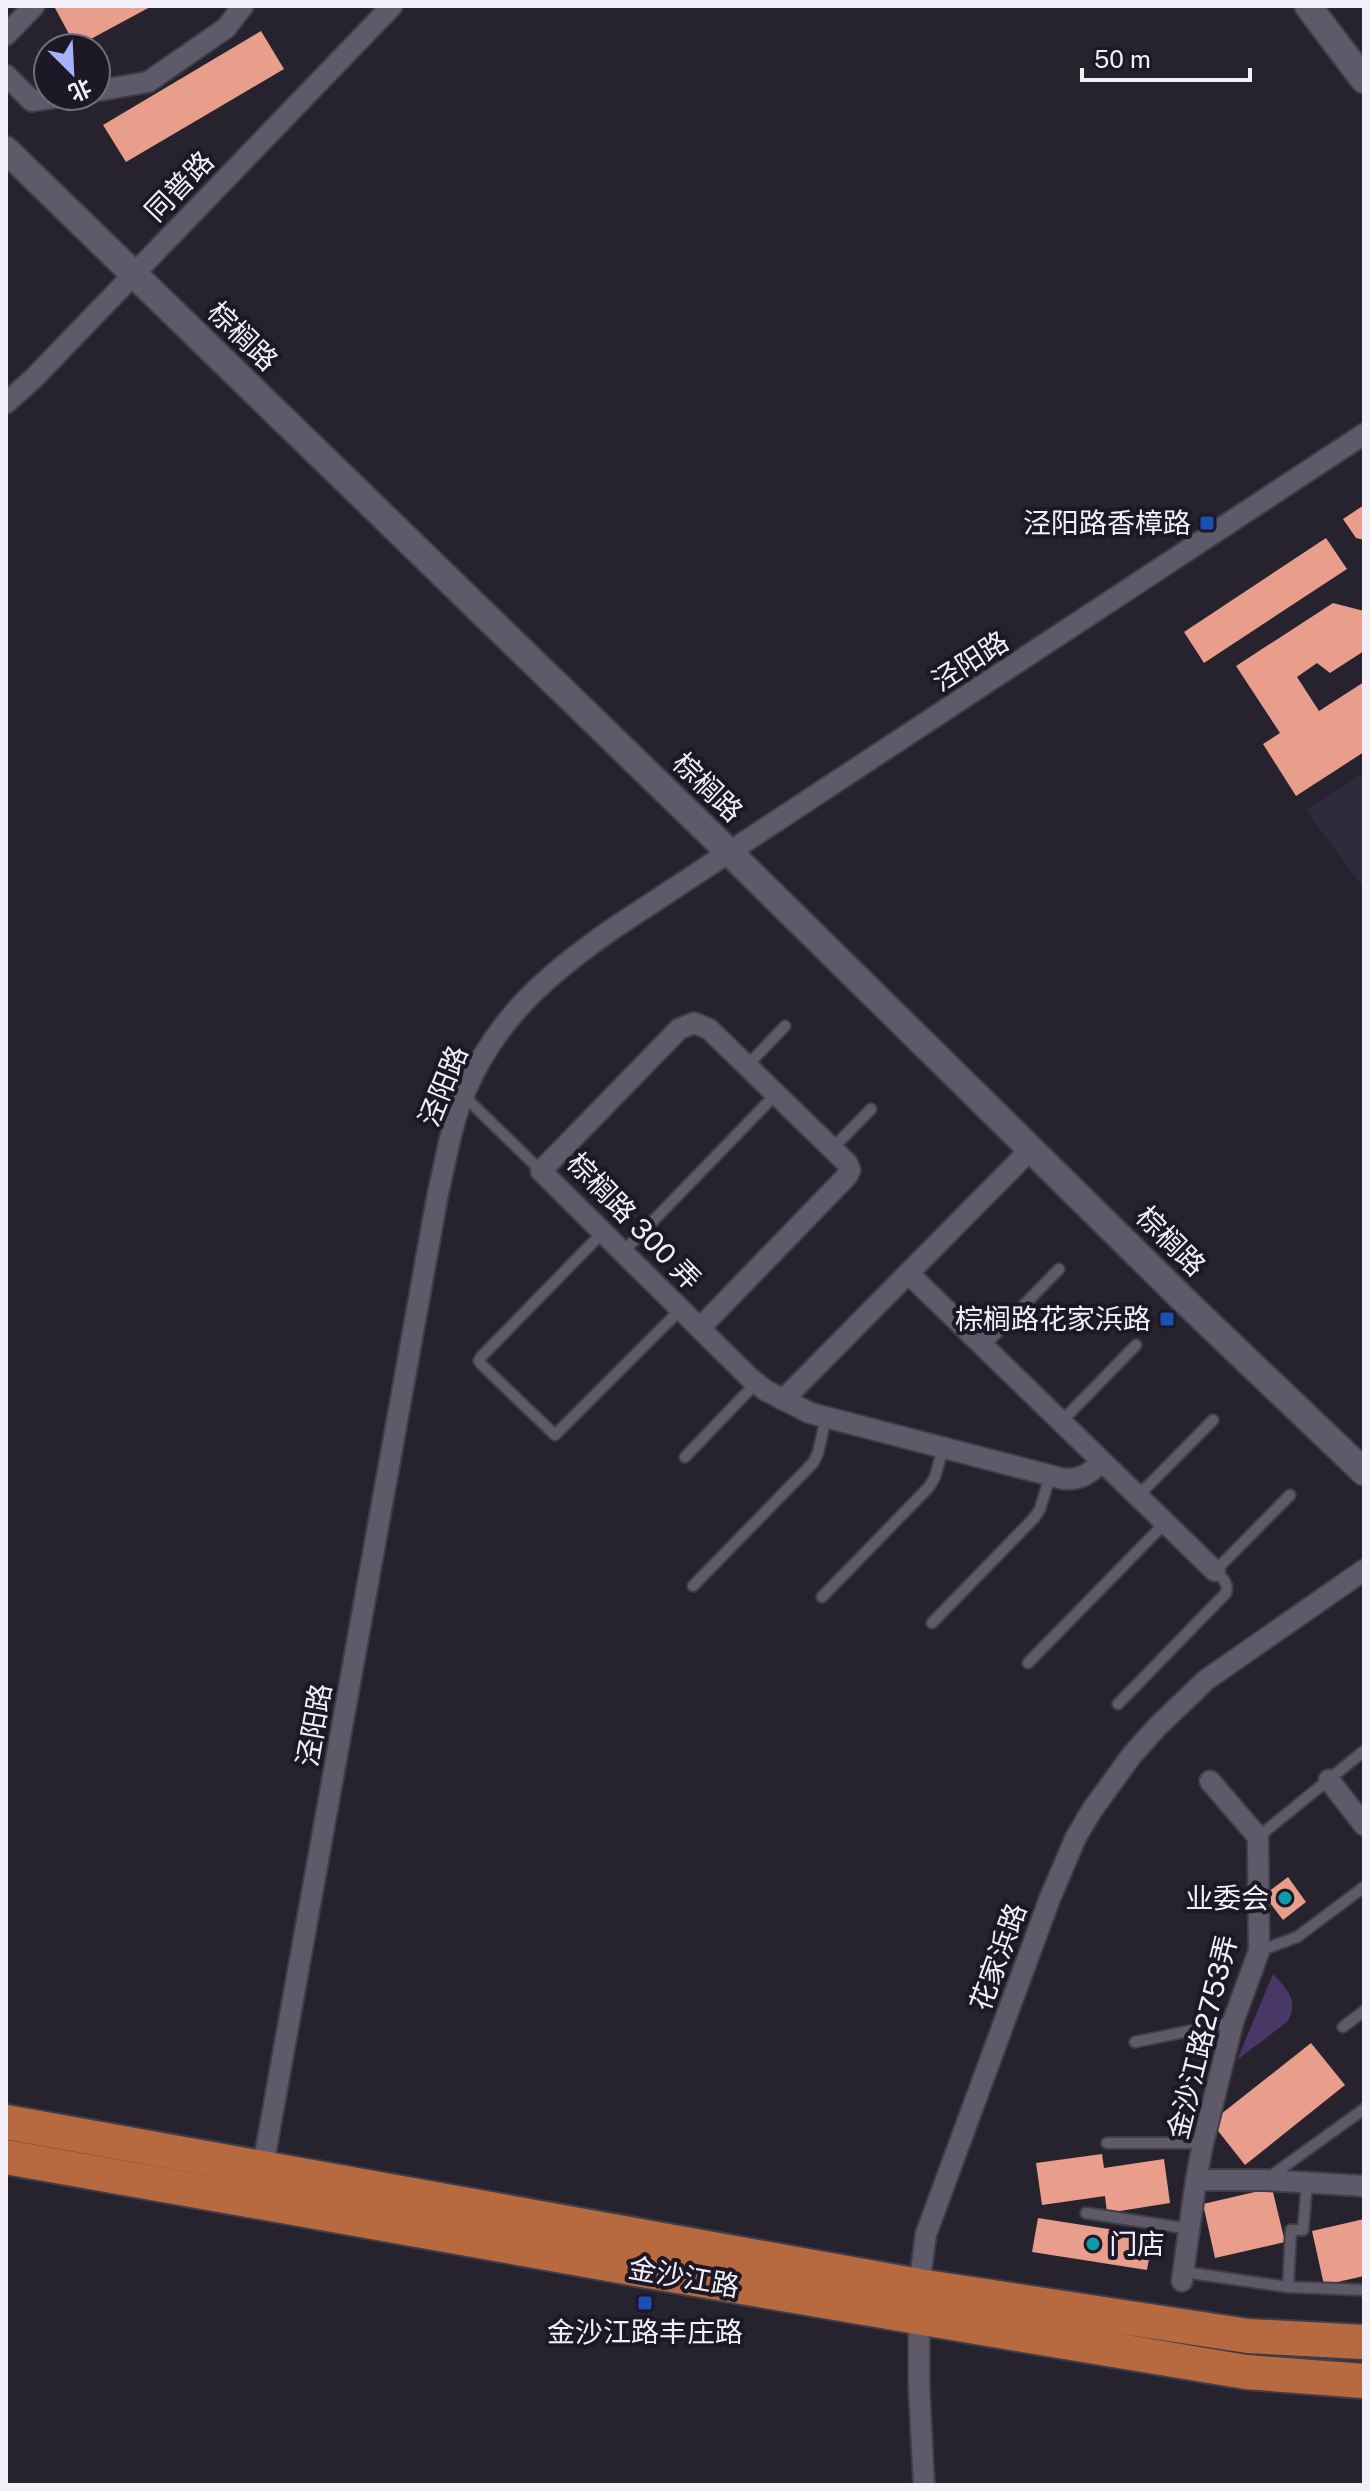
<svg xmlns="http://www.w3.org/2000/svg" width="1370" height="2491" viewBox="0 0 1370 2491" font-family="'Public Sans','Noto Sans SC',sans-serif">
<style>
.built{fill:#302a3d}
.green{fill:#493865}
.building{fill:#e89e8a}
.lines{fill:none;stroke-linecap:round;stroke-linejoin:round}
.service-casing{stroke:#413d48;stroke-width:14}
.minor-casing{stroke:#413d48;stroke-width:24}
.tertiary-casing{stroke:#413d48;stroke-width:30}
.primary-casing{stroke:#413d48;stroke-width:38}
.service{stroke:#5f5a6a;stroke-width:10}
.minor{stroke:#5f5a6a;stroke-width:20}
.tertiary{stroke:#5f5a6a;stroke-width:26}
.primary{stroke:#b7693f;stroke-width:34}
.transit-dot{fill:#1a4fb4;stroke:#1c1825;stroke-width:3}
.culture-dot{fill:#0f9aa8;stroke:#1c1825;stroke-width:3}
.labels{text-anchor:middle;stroke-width:8;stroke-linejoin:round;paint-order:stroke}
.street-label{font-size:28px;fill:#f2eff8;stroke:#1c1825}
.poi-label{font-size:28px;fill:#f2eff8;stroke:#1c1825;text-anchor:end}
</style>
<rect width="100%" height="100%" fill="#26222e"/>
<path class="built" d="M1364,772v117l-58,-79z"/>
<path class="green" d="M1273,1974c14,15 27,28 14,48l-50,38z"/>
<path class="building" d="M59,6h93l-76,41 -21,-39z
M261,31l23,38 -158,93 -23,-37z
M1364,505v35l-8,-2 -13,-19z
M1326,538l21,31 -143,94 -20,-31z
M1333,603l31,8v40l-34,22 -13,-10 -20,14 22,34 45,-29v70l-68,44 -33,-52 17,-11 -44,-67z
M1288,1877l18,25 -23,18 -19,-25z
M1311,2043l34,42 -100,80 -34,-43z
M1102,2154l2,14 60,-9 6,44 -63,10 -2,-17 -63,9 -6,-42z
M1272,2188l13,54 -70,16 -12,-54z
M1038,2218l115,18 -6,34 -115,-18z
M1364,2219v57l-40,9 -12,-54z"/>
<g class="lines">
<g class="service-casing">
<path id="service" d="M747,1066l38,-40
M463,1095l78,76
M832,1149l39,-40
M603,1232l-122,125 -2,4 3,4 73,70 126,-126
M623,1252l153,-158
M983,1347l76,-78
M1061,1422l75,-77
M685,1457l71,-74
M1138,1496l75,-76
M693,1586l120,-123 5,-10 8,-36
M822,1597l107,-110 6,-10 8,-29
M932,1623l102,-105 6,-9 10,-33
M1028,1663l137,-140
M1118,1704l108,-111c3,-10 -3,-15 -11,-22l75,-76
M1258,1837l106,-86
M1259,1951l38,-14 67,-50
M1343,2027l21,-16
M1135,2042l98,-20
M1107,2143h96
M1268,2178l96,-69
M1086,2213l104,16
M1184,2272l104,15 76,3
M1288,2287l3,-57h12l4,-47"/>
</g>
<g class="minor-casing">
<path id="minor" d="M6,35l28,-29
M6,75l26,26 32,-5
M96,91l52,-9 78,-54 17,-22
M6,403l27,-24 359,-373
M908,1273l307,298
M700,1328l147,-152 3,-6 -3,-7 -138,-134 -15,-6 -15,6 -138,142 209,207 15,12 45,23 254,66c17,1 26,-6 38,-17
M783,1400l249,-252
M1329,1780l35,45
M261,2177l177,-984c8,-33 13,-69 27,-101 31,-74 85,-120 149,-164l750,-494
M1196,2180l7,-37 30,-121 26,-71 -1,-114 -48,-56
M1182,2281l14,-101h69l99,6
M924,2485l-5,-97v-102l7,-52 124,-336 26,-61 16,-27 40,-55 25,-28 49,-47 158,-110"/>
</g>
<g class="tertiary-casing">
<path id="tertiary" d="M1308,6l56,74
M6,150l723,702 459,452 176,168"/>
</g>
<g class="primary-casing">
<path id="primary" d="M6,2122l913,164 329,50 116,6
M6,2157l636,113 334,57 270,45 118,9"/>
</g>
<use href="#service" class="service"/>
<use href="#minor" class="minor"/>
<use href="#tertiary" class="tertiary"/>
<use href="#primary" class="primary"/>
</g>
<g class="transit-dot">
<rect x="1199" y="515" width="16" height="16" rx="4"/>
<rect x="1159" y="1311" width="16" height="16" rx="4"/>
<rect x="637" y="2295" width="16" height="16" rx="4"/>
</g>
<g class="culture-dot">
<circle cx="1285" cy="1898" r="8"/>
<circle cx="1093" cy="2244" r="8"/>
</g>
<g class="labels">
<g class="street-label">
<text transform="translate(179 186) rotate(-46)" y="10">同普路</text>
<text transform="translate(243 336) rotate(44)" y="10">棕榈路</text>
<text transform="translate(970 661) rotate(-33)" y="10">泾阳路</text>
<text transform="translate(708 787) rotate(44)" y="10">棕榈路</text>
<text transform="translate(443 1086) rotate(-68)" y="10">泾阳路</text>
<text transform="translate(634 1221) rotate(46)" y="10">棕榈路 300 弄</text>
<text transform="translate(1171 1241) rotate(45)" y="10">棕榈路</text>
<text transform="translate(314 1725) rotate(-80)" y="10">泾阳路</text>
<text transform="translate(998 1957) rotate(-70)" y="10">花家浜路</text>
<text transform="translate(1202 2037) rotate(-76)" y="10">金沙江路2753弄</text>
<text transform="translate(684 2277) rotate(10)" y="10">金沙江路</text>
</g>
<g class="poi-label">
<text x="1191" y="533">泾阳路香樟路</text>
<text x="1151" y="1329">棕榈路花家浜路</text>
<text x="1269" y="1908">业委会</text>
<text x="1109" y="2254" text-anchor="start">门店</text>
<text x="645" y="2342" text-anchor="middle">金沙江路丰庄路</text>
</g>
</g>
<rect width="1370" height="2491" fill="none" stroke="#f2eff8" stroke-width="16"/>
<g transform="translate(72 72) rotate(156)"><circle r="38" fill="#1c1825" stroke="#726e79" stroke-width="2"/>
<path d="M0-6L14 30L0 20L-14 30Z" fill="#a5b1fc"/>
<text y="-12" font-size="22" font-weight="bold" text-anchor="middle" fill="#f2eff8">北</text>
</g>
<path d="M1082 68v12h168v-12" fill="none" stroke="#f2eff8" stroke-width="4"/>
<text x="1094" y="68" font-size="24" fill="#f2eff8" stroke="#1c1825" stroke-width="6" paint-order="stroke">50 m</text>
</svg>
